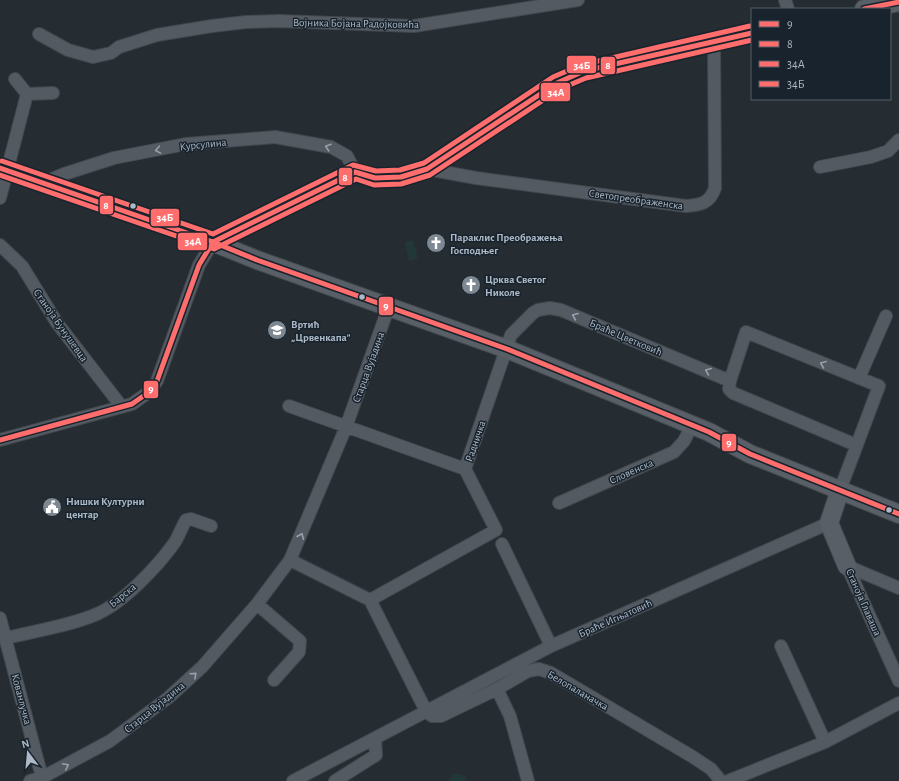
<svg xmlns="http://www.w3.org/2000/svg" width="899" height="781" viewBox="0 0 899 781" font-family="'Alegreya Sans',sans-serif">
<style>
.green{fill:#223738}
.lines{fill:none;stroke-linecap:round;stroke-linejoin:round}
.street-casing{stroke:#42484d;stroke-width:14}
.secondary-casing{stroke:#42484d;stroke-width:20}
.street{stroke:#545a62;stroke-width:12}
.secondary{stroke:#585f66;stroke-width:18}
.bus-1-casing{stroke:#18232d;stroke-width:8}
.bus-2-casing{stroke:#18232d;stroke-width:8}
.bus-3-casing{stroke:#18232d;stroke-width:8}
.bus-4-casing{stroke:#18232d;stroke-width:8}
.bus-1{stroke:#ff6d6d;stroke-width:5}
.bus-2{stroke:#ff6d6d;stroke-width:5}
.bus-3{stroke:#ff6d6d;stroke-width:5}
.bus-4{stroke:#ff6d6d;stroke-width:5}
.oneway{stroke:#96a1ad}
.bus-dot{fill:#acb9c6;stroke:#18232d;stroke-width:1.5}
.labels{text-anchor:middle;stroke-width:3;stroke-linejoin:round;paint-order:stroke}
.street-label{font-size:11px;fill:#acb9c6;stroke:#18232d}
.poi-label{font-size:11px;font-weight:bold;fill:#acb9c6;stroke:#18232d;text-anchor:start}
.line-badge{stroke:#18232d;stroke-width:1.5}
.badge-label{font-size:11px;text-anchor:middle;font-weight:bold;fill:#fff}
</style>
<rect width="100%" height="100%" fill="#252c32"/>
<path class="green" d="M413,240l5,18 -9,3 -4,-19z
M454,773l12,3v5h-18z"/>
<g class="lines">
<g class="street-casing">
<path id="street" d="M785,0l3,9
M39,34l29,16 25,7 18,-4 8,-6 38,-12 55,-9 34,-4 33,-1 135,5 164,-26
M27,94l26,-1
M820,167l51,-10 17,-6 11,-11
M427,169l49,9 210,28c15,-1 24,-3 29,-18l-1,-146
M43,183l21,-9 50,-16 72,-14 89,-7 56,10 16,9 8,16
M0,198l27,-104 -12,-15
M0,245l22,21 35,57 65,84
M859,378l27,-62
M730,381l-1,8 4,4 123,52
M289,406l176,63
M0,440l132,-36 17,-12 8,-11 42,-116 14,-23
M559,503l115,-51 10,-11 8,-16
M502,544l49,102
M290,560l80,40 126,-70 -31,-61 46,-134 22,-22 5,-3 12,-2 11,2 169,71 16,-49 133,54 -39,104
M847,566l52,115
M847,566l52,22
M370,600l56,111 6,5h9l56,-27 31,-18 11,-2 12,4 142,84 18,12 10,12
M257,604l43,37 -1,11 -25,28
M0,618l43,163
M6,638c29,-7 63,-12 91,-24 27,-12 61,-48 78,-72 4,-7 7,-15 11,-22l5,-1 20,7
M781,646l44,96
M497,689l13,27 18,65
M30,781l13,-4 67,-36 58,-43 34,-31 55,-63 33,-44 56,-133 43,-121
M293,781l258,-135 278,-123
M335,781l41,-26 -1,-16
M728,781l97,-39 74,-39"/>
</g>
<g class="secondary-casing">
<path id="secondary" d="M864,9l35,-7
M0,168l190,65 67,27 250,89 202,83 41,22 149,60
M213,242l142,-70 20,6 26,-1 26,-8 130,-86 27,-12 168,-38
M840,490l-11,33 18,43"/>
</g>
<use href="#street" class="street"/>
<use href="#secondary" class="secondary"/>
<g class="bus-1-casing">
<path id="bus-1" d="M213,242l44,18 250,89 202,83 41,22 149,60
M0,440l132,-36 17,-12 8,-11 42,-116 14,-23"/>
</g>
<g class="bus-2-casing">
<path id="bus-2" d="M864,9l35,-7
M0,168l213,74
M213,242l142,-70 20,6 26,-1 26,-8 130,-86 27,-12 168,-38"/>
</g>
<g class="bus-3-casing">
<path id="bus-3" d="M0,175l214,74 142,-70 18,6 27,-1 29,-9 130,-86 26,-11 166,-38"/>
</g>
<g class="bus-4-casing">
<path id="bus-4" d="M2,161l211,73 140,-69 23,6 24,-1 24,-7 129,-86 28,-12 169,-39"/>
</g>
<use href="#bus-1" class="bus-1"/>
<use href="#bus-2" class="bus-2"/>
<use href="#bus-3" class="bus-3"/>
<use href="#bus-4" class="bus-4"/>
</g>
<defs><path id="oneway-chevron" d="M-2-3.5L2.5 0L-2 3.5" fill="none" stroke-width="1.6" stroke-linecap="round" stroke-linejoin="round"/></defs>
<g class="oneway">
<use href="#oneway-chevron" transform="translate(328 147) rotate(-162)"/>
<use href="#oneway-chevron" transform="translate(158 150) rotate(170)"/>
<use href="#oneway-chevron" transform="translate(575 316) rotate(-157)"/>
<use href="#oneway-chevron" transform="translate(823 364) rotate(-158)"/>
<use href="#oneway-chevron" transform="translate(708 371) rotate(-157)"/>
<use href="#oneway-chevron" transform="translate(301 536) rotate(-67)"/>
<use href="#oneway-chevron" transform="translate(194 675) rotate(-42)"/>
<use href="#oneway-chevron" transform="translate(66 766) rotate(-27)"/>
</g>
<defs>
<g id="church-disc" transform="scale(1)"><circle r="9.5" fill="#7d8892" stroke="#18232d"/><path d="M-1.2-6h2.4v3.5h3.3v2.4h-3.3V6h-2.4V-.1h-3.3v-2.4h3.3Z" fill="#fff"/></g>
<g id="school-disc" transform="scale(1)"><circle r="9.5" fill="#7d8892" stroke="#18232d"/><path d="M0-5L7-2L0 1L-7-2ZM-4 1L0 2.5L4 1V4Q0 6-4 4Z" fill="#fff"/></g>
<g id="civic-disc" transform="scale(1)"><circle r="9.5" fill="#7d8892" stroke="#18232d"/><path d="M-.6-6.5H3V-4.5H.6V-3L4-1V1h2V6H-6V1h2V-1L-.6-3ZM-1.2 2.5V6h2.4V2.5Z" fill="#fff"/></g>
</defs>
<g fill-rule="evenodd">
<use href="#church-disc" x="436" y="243"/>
<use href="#church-disc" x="471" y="285"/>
<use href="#school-disc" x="277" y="330"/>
<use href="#civic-disc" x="52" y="507"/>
</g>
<g class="bus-dot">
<circle cx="133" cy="206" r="3.5"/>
<circle cx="362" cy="297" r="3.5"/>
<circle cx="889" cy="510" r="3.5"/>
</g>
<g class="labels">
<g class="street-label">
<text transform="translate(356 23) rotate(1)" y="4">Војника Бојана Радојковића</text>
<text transform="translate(203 144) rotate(-6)" y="4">Курсулина</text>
<text transform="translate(636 199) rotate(8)" y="4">Светопреображенска</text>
<text transform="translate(61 325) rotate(55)" y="4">Станоја Бунушевца</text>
<text transform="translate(626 337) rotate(23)" y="4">Браће Цветковић</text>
<text transform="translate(368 367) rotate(-70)" y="4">Старца Вујадина</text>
<text transform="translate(475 441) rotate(-71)" y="4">Радничка</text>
<text transform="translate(631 471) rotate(-24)" y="4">Словенска</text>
<text transform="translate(122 595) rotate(-40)" y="4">Барска</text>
<text transform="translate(864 602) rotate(66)" y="4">Станоја Главаша</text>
<text transform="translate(615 618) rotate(-24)" y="4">Браће Игњатовић</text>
<text transform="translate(578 690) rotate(30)" y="4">Белопаланачка</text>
<text transform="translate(22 699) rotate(75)" y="4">Кованлучка</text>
<text transform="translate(154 707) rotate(-39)" y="4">Старца Вујадина</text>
</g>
<g class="poi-label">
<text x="450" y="241">Параклис Преображења<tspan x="450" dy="13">Господњег</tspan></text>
<text x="485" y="283">Црква Светог<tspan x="485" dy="13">Николе</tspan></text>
<text x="291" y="328">Вртић<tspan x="291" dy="13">„Црвенкапа”</tspan></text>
<text x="66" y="505">Нишки Културни<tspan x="66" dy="13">центар</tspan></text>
</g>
</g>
<g class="line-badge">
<rect x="566" y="55" width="31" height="19" rx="4" fill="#ff6d6d"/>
<rect x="600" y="56" width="16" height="19" rx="4" fill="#ff6d6d"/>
<rect x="540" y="82" width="31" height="20" rx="4" fill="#ff6d6d"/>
<rect x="338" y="167" width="15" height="19" rx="4" fill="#ff6d6d"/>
<rect x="99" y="195" width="15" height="20" rx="4" fill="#ff6d6d"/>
<rect x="150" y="208" width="30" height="19" rx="4" fill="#ff6d6d"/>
<rect x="177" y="232" width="31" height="19" rx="4" fill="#ff6d6d"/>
<rect x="378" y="296" width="16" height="20" rx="4" fill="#ff6d6d"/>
<rect x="143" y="380" width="16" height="19" rx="4" fill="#ff6d6d"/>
<rect x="721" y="433" width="16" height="19" rx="4" fill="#ff6d6d"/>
</g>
<g class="badge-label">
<text x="582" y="69">34Б</text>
<text x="608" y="69">8</text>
<text x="556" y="96">34А</text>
<text x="345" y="181">8</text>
<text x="106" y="209">8</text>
<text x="165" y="221">34Б</text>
<text x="193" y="245">34А</text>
<text x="386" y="310">9</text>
<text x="151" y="393">9</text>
<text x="729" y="447">9</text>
</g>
<rect x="751" y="8" width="140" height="92" fill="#18232d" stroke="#535f6a"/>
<rect x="759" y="21" width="20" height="6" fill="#ff6d6d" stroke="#535f6a"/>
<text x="787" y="28" font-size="12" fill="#acb9c6">9</text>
<rect x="759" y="41" width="20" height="6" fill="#ff6d6d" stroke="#535f6a"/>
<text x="787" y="48" font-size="12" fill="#acb9c6">8</text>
<rect x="759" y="61" width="20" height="6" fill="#ff6d6d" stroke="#535f6a"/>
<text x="787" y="68" font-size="12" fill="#acb9c6">34А</text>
<rect x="759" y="81" width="20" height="6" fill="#ff6d6d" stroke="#535f6a"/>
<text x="787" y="88" font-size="12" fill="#acb9c6">34Б</text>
<g transform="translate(28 753) rotate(344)" stroke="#18232d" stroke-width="3" paint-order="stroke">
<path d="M0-3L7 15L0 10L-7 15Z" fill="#acb9c6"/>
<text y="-6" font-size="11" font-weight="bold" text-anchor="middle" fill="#acb9c6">N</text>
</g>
</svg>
